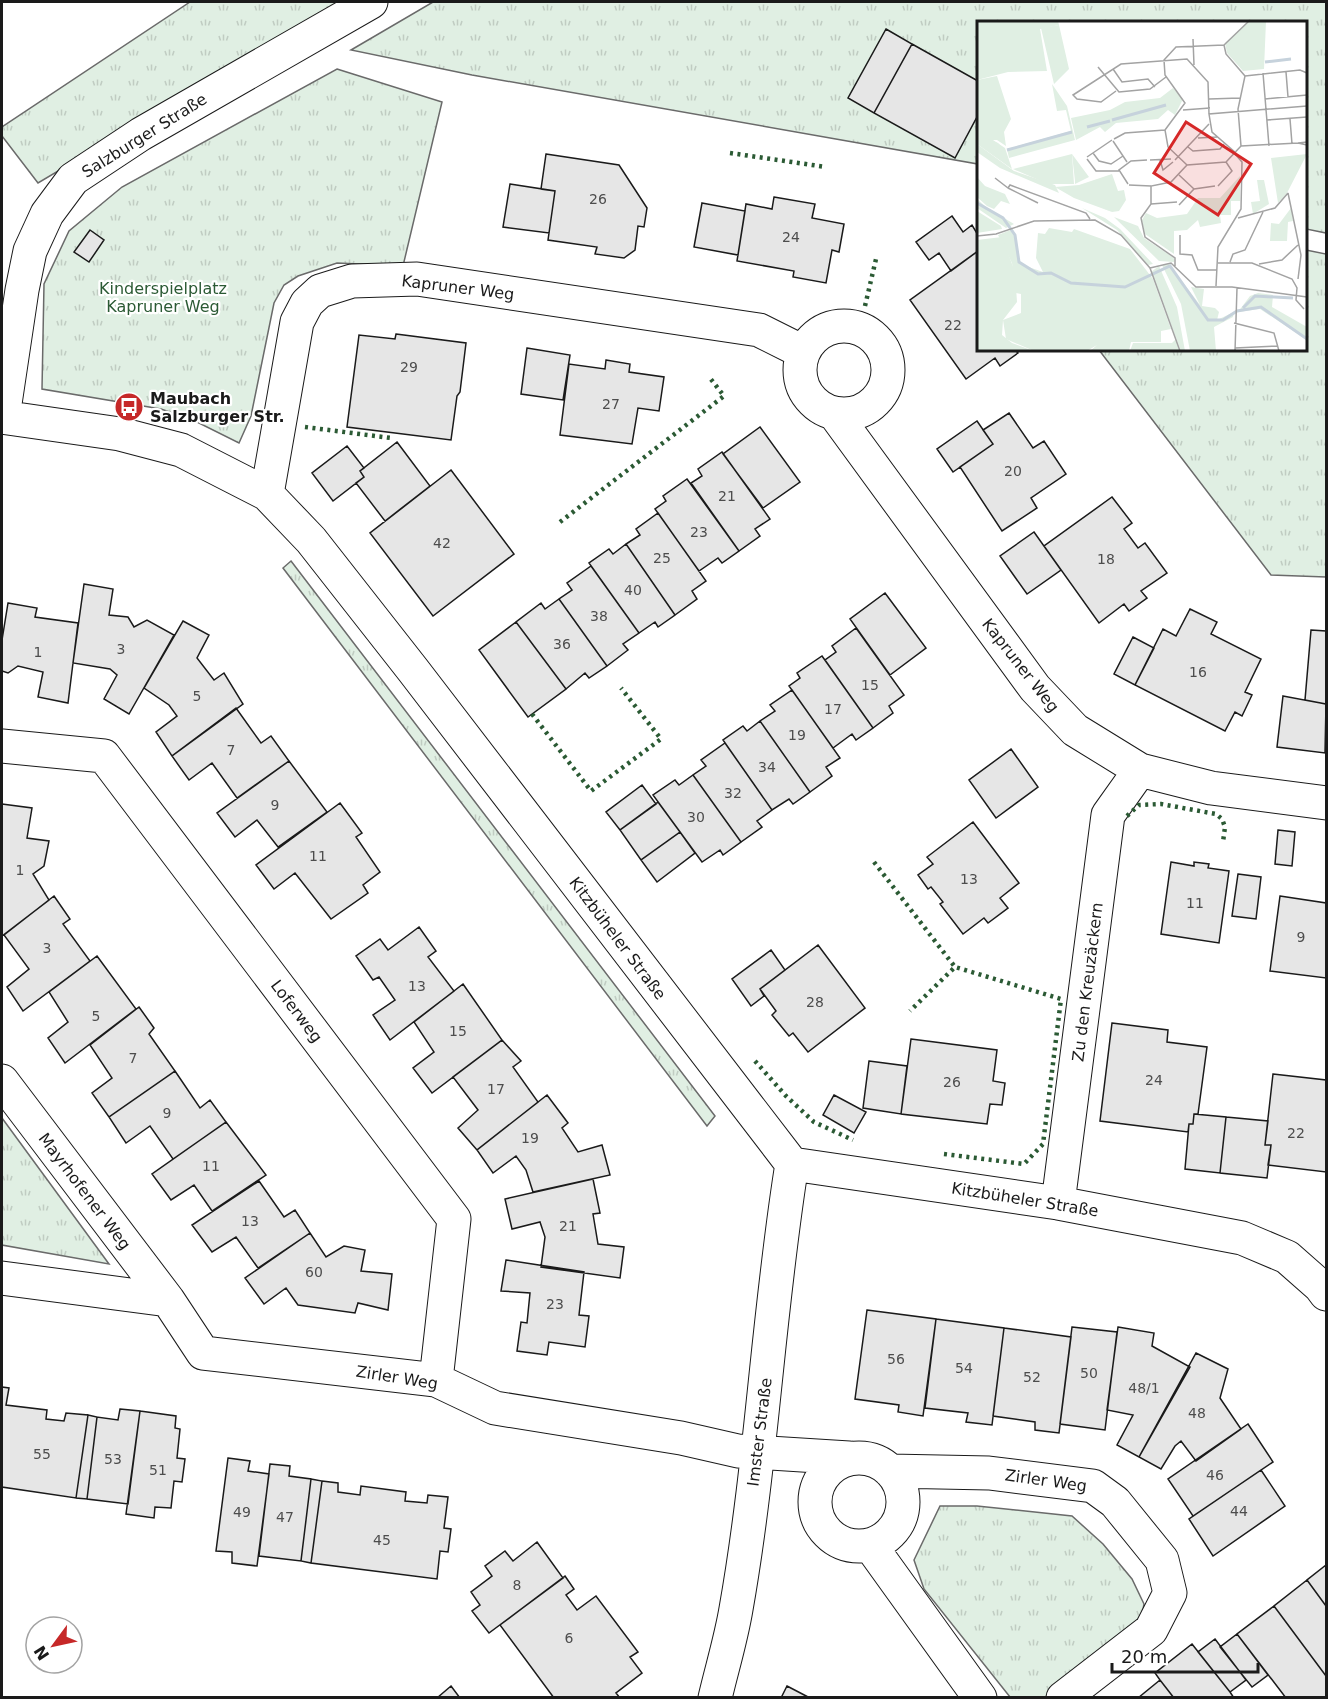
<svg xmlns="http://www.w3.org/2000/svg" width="1328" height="1699" viewBox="0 0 1328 1699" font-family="'DejaVu Sans',sans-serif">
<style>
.grass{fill:url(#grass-tufts);stroke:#6a6a6a;stroke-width:1.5}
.building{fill:#e6e6e6;stroke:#1a1a1a;stroke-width:1.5}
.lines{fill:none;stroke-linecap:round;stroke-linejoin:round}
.minor-casing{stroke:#1a1a1a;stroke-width:35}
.minor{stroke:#fff;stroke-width:33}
.hedge{stroke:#2b5a34;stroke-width:4.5;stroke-dasharray:3 4.5;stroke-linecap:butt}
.labels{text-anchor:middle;stroke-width:4.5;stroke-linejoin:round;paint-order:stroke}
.number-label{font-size:14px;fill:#4d4d4d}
.street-label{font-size:16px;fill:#1a1a1a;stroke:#fff}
.park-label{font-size:16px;fill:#2b5a34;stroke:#fff}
.poi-label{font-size:16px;font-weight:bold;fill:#1a1a1a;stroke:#fff;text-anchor:start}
.inset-river{fill:none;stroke:#c6d2dc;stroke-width:3}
.inset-road{fill:none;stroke:#a3a3a3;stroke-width:1.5}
.view{fill:#d62828;fill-opacity:0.15;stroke:#d62828;stroke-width:3}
.inset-edge{fill:none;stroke:#1a1a1a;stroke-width:3}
</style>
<defs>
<pattern id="grass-tufts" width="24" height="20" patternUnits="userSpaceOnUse" patternTransform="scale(1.5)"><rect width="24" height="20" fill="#e0efe3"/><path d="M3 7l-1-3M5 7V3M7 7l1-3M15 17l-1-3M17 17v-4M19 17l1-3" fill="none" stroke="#c0ccc2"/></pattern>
</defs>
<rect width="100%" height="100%" fill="#fff"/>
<path class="grass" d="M190,2h153l-305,181 -36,-47v-9z
M433,2h893v231l-20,-4v-207h-328v142l-506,-89 -121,-25z
M337,69l105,33 -39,164 -66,-3 -39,13 -14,9 -10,18 -23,113 -12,27 -44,-22 -34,-12 -119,-20 2,-105 25,-53 53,-44z
M1306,250l20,4v323l-55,-2 -172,-225h207z
M291,561l424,555 -8,10 -424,-558z
M2,1118l107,146 -107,-19z
M940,1506h37l95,10 31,28 29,35 12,25 -4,23 -92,70h-38l-86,-108 -10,-29z"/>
<path class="building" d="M886,29l26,15 -38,69 -26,-15z
M912,44l66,37v34l-23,43 -81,-45z
M546,154l73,11 28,43 -3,19 -6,-1 -3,24 -11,8 -29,-4 2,-7 -49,-7 7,-49 -14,-2z
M510,184l45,7 -6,42 -46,-6z
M774,197l41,7 -3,14 32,6 -5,28 -7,-2 -6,33 -33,-6 1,-6 -57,-10 9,-57 26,5z
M702,203l43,8 -7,44 -44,-8z
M952,216l11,16 9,-7 6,10v16l-27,20 -12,-18 -10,7 -13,-18z
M90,230l14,10 -15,22 -15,-10z
M978,251v99h37l3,3 -18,13 -5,-8 -29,21 -56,-79z
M396,334l70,9 -6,49 -3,4 -6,44 -104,-13 12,-92 36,4z
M527,348l43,7 -7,45 -42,-6z
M606,360l24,4 -1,8 35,5 -5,34 -21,-3 -6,36 -72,-9 9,-71 36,5z
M1009,413l24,35 11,-7 22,33 -35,24 6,10 -35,23 -42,-64 33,-23 -10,-14z
M977,421l16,23 -40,28 -16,-23z
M760,427l40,55 -37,26 -40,-54z
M397,442l33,44 -45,35 -29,-38 8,-6 -4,-6z
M347,446l17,22 -4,3 4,6 -31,24 -21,-28z
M722,452l48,67 -15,10 5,7 -21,15 -48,-68 11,-7 -4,-7z
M451,470l63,84 -81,62 -63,-83z
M687,479l52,72 -17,12 -4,-5 -19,13 -44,-62 11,-8 -3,-5z
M1112,497l20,26 -8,6 14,19 7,-5 22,30 -26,18 6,7 -18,13 -5,-7 -25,19 -55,-77z
M658,513l48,68 -14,10 5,8 -22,16 -49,-71 14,-9 -4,-6z
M1034,532l27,38 -34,24 -27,-38z
M626,544l49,71 -17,12 -3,-5 -16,11 -50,-70 20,-14 4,5z
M591,566l48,67 -16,11 5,6 -21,16 -48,-67 13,-9 -5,-7z
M84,584l29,5 -4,26 19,2 6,10 13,-7 27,15 -45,79 -25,-15 13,-24 -7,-6 -37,-6z
M885,593l41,55 -36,27 -40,-56z
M559,599l48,67 -18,12 -4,-5 -19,16 -50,-67 25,-19 4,6z
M8,603l29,5 -2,9 43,6 -10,80 -30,-6 5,-25 -25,-6 -10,7 -6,-2v-31z
M1190,609l27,13 -6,12 50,25 -16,33 7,3 -10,21 -7,-4 -10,19 -90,-46 28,-56 13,7z
M183,621l26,14 -12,23 17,22 10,-7 19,31 -71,52 -16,-24 21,-16 -8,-11 -25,-17z
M516,622l50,67 -38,28 -49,-67z
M856,628l48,67 -15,11 4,7 -20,15 -48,-68 11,-8 -4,-6z
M1311,630l15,1v73l-21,-4z
M1133,637l21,11 -19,37 -21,-11z
M822,656l51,72 -17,12 -4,-6 -19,14 -44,-62 11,-8 -3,-5z
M792,690l48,68 -14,9 6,9 -22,16 -50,-71 15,-10 -5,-6z
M1283,696l43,8 -1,49 -48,-6z
M236,708l25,35 10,-7 18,25 -52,37 -25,-35 -23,17 -17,-24z
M760,721l50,71 -17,12 -4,-5 -17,11 -49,-70 20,-14 4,5z
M725,743l47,67 -15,11 5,6 -21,15 -48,-67 13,-9 -5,-6z
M1011,749l27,38 -42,31 -27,-38z
M289,761l38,51 -49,35 -21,-27 -22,17 -18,-24z
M693,775l48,67 -18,13 -3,-5 -18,12 -49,-67 22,-15 4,5z
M642,785l14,19 -36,26 -14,-18z
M658,802l22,30 -39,28 -21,-30z
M340,803l22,30 -6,4 24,35 -17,13 5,8 -37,26 -36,-46 -21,16 -18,-24z
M2,804l30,4 -5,30 22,3 -5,25 -11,8 16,26 -47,36z
M973,822l46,61 -19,15 8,10 -20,15 -4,-5 -21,16 -23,-30 3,-2 -12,-15 -3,2 -10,-14 15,-11 -6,-7z
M1278,830l17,2 -3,34 -17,-2z
M680,832l15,21 -38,29 -16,-22z
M1171,862l23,4v-4l15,2 -1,4 21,3 -10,72 -58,-9z
M1238,874l23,3 -5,42 -24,-3z
M54,896l16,23 -7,5 27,37 -67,50 -16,-24 22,-18 -25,-34z
M1280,896l46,7v75l-56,-7z
M419,927l17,24 -8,6 26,34 -64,49 -17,-25 22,-15 -16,-23 -6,3 -17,-24 24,-17 8,11z
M818,945l47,63 -57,44 -15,-19 -4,3 -17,-21 4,-4 -16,-22z
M771,950l14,20 -25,19 4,7 -13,10 -19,-27z
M97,956l39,53 -71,54 -17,-25 20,-16 -19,-30z
M463,984l39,56 -70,53 -19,-25 21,-16 -20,-30z
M139,1007l15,21 -5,6 26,37 -66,46 -17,-24 20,-15 -22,-33z
M1112,1023l56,7 -1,12 40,5 -9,67h-4l-1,10h-4l-1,8 -88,-11z
M911,1039l86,11 -4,31 12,2 -3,22 -12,-1 -3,20 -86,-10z
M502,1040l19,21 -8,6 25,35 -61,48 -19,-22 20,-18 -25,-33z
M869,1061l38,5 -6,48 -38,-6z
M175,1071l25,37 10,-8 16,22 -53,37 -23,-33 -24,17 -17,-26z
M1273,1074l53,6v92l-58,-7 3,-20h-6z
M547,1095l21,28 -6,5 16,24 24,-7 8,30 -77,17 -7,-22 -10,-14 -23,17 -16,-23z
M834,1095l32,17 -12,21 -31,-18z
M1194,1114l32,3 -6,56 -35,-4 4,-45h4z
M1226,1117l42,4 -3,24h6l-4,33 -47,-5z
M226,1122l40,53 -54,36 -18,-26 -23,15 -19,-26z
M593,1179l7,34 -7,1 5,30 26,3 -4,31 -79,-11 4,-30 -5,-15 -28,7 -7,-30z
M259,1181l25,36 11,-7 15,23 -52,35 -22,-31 -24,15 -20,-27z
M310,1233l16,24 18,-11 21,4 -4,21 31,3 -4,36 -30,-7 -3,10 -57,-8 -12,-17 -22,16 -19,-26z
M506,1260l78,12 -5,43 10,1 -4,31 -36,-5 -2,13 -30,-4 4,-29 6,1 3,-30 -29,-2z
M867,1310l69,9 -13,97 -25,-4 1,-7 -44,-6z
M936,1319l68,9 -12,97 -26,-3 2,-9 -43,-5z
M1072,1327l45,5 -12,98 -45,-6z
M1118,1327l36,6 -2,13 38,21 -51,90 -22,-12 16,-30 -26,-5z
M1004,1328l67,9 -12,96 -24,-3v-8l-42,-6z
M1196,1353l32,16 -8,29 21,31 -45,32 -15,-20 -6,5 -14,23 -22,-12z
M2,1387l7,1 -3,17 41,5 -1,9 18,2 2,-8 22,2 -12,83 -74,-11z
M120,1409l20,2 -12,93 -41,-5 10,-82 21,3z
M140,1411l36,5 -1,12 5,1 -3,29 8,1 -3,23 -8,-1 -3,27 -16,-1 -1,11 -28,-4z
M88,1415l9,2 -10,82 -11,-1z
M1248,1424l25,38 -80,54 -25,-37z
M228,1458l22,3 -2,10 21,3 -12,92 -25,-3v-11l-16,-1z
M270,1464l20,2 -1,10 22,3 -10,82 -42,-5z
M1261,1470l24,36 -72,50 -24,-37z
M311,1479l11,2 -11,82 -10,-2z
M322,1481l16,2v9l22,3 1,-9 45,6 -1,9 22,2 1,-8 20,2 -4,31 7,1 -3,23 -8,-1 -3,28 -126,-16z
M537,1542l26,36 -74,55 -17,-22 8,-6 -9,-13 21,-16 -7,-10 20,-15 8,10z
M1326,1565v41l-19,-26z
M565,1576l9,13 -8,6 11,15 19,-14 42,56 -8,5 12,16 -26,20 4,5h-66l-54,-73z
M1307,1580l19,26v70l-52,-70z
M1274,1606l52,70v22h-40l-49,-64z
M1237,1634l31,41 -16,12 -32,-40z
M1215,1639l31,41 -16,12 -32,-40z
M1192,1644l38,48 4,6h-60l-14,-18 -5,-7z
M1160,1680l14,18h-36z
M451,1686l9,12h-23z
M787,1686l23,12h-29z"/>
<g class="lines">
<g class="minor-casing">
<path id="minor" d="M800 370a44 44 0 1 1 88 0a44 44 0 1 1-88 0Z
M834,413l201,275 40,42 65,40 71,18 115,15
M2,417l118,17 61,16 86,44 44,46 102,130 379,494 266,39 184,35 45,19 33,29 6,8
M3,417l19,-127 8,-39 17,-37 26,-35 68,-45 230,-132
M267,494l30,-172 10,-19 13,-12 32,-10 65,-2 342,51 44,22
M2,746l102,10 350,463 -18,161
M2,1081l166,219
M1058,1203l50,-388 32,-45
M2,1278l166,22 35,53 233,27 59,28 186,30 57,13 111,7
M815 1502a44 44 0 1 1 88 0a44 44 0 1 1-88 0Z
M890,1471l99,2 104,13 22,16 47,58 8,33 -19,37 -88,68
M870,1545l110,153
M715,1698c7,-30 16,-59 21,-89 26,-147 32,-297 56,-445"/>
</g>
<use href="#minor" class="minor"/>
<path class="hedge" d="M730,153l96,14
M865,306l11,-47
M305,427l86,11
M560,522l164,-126 -14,-18
M532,714l59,77 70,-52 -40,-51
M1127,816l12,-11 22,-1 55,10 6,5 3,8 -2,15
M874,862l81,105 -45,44
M755,1061l31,35 28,26 39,18
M944,1154l80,10 19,-20 18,-145 -106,-32"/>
</g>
<defs>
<g id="bus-disc" transform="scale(1.5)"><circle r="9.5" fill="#c62828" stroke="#fff"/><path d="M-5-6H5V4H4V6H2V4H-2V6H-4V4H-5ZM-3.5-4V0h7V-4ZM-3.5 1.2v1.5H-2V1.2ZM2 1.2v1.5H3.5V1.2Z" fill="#fff"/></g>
</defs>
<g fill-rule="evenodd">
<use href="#bus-disc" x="129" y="407"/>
</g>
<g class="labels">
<g class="number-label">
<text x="598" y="204">26</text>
<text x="791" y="242">24</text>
<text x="953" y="330">22</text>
<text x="409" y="372">29</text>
<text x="611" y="409">27</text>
<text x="1013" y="476">20</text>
<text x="727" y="501">21</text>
<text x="699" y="537">23</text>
<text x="442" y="548">42</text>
<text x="662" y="563">25</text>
<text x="1106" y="564">18</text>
<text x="633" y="595">40</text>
<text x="599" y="621">38</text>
<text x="562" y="649">36</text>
<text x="121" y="654">3</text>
<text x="38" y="657">1</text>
<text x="1198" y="677">16</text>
<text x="870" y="690">15</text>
<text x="197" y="701">5</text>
<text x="833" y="714">17</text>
<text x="797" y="740">19</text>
<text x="231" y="755">7</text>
<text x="767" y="772">34</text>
<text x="733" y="798">32</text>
<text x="275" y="810">9</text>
<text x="696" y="822">30</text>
<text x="318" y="861">11</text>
<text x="20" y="875">1</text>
<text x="969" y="884">13</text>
<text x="1195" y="908">11</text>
<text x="1301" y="942">9</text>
<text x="47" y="953">3</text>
<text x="417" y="991">13</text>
<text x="815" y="1007">28</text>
<text x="96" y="1021">5</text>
<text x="458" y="1036">15</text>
<text x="133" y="1063">7</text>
<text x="1154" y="1085">24</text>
<text x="952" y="1087">26</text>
<text x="496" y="1094">17</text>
<text x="167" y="1118">9</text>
<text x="1296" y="1138">22</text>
<text x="530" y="1143">19</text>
<text x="211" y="1171">11</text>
<text x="250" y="1226">13</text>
<text x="568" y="1231">21</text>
<text x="314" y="1277">60</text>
<text x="555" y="1309">23</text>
<text x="896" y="1364">56</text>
<text x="964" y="1373">54</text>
<text x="1089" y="1378">50</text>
<text x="1032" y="1382">52</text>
<text x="1144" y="1393">48/1</text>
<text x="1197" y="1418">48</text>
<text x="42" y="1459">55</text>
<text x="113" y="1464">53</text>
<text x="158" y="1475">51</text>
<text x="1215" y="1480">46</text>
<text x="1239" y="1516">44</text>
<text x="242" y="1517">49</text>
<text x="285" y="1522">47</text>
<text x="382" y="1545">45</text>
<text x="517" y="1590">8</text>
<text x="569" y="1643">6</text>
</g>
<g class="street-label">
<text transform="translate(144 135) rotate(-32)" y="6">Salzburger Straße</text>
<text transform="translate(458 287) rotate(7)" y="6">Kapruner Weg</text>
<text transform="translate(1021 665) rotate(52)" y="6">Kapruner Weg</text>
<text transform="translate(618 938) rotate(53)" y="6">Kitzbüheler Straße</text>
<text transform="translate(1087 982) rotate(-83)" y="6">Zu den Kreuzäckern</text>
<text transform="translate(297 1011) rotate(53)" y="6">Loferweg</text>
<text transform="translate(85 1191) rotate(53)" y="6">Mayrhofener Weg</text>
<text transform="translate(1025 1199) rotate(9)" y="6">Kitzbüheler Straße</text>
<text transform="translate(397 1377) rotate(9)" y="6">Zirler Weg</text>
<text transform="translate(759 1432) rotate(-83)" y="6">Imster Straße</text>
<text transform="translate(1046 1480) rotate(8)" y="6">Zirler Weg</text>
</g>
<g class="park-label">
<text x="163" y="294">Kinderspielplatz<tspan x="163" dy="18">Kapruner Weg</tspan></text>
</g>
<g class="poi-label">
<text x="150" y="404">Maubach<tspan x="150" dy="18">Salzburger Str.</tspan></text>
</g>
</g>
<g transform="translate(977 21)">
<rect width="330" height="330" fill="#fff"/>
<path d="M82,4l10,44 -15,15 -13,-56zM20,55l14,43 -7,13 2,14 -9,-6h-4l12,8 7,21 -35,-25v-64zM75,63l15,22 8,34 -66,18 -2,-9 64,-18 -5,-21 -9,1zM196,67l10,11 -8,16 -7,-5 -10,9 -42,4 -11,9 -5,-5 -24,13 -5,-22 39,-8 15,-8 35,-4zM95,133l2,30h-26l-35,-15zM330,133l-20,39 -9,10 -7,-45zM263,155v25h-9v14h-11l1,8 -21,4 -2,-7 -11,10 -13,1v23l-29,-20 -3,-14 4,-7 11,5 30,-4 11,-16h22zM0,156l8,9 20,8 5,10 -9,-3 -7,8 -7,-3 -10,-9zM280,159h7l5,24 -16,10 -2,-12 9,-1zM0,178l9,8 28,17 -8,4 -29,-20zM105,187l23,10 15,11 33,35 -5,1 -31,-35zM314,187l2,13 -5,1 -1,19h-17l1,-18 8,1zM137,196l24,9 6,12 30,20v4l-15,-1zM72,207l23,4 2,-3 56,20 23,30 18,50 -10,2v11h-30l-2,9h-39l7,-6 -10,6h-53l-28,-12 -3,-19 18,-7v-19l-5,-1 -4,-30 -14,-28 15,-6 7,35 23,8 -7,-14 2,-25 7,1zM192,243l31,41 -9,-18 13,2 -2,17 13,2 4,4 -2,8 17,-8 -1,5 -19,10 2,24h-26l-9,-47 -19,-39zM182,245l18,41 8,44h-4l-30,-79zM281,272l15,2 -1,12 35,20v13l-47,-31 -22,3 12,-16zM199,318l4,12h-50l3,-8h39z" fill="#e0efe3"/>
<path d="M81,0l1,4 -19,4 7,42 -39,1 -31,8v-58zM0,123l37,27 41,14 4,8 -59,-25 -23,-16zM78,166l26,9 31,16 -38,-14zM0,190l24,15 1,3 -25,4zM25,216l13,35 2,30 -14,18 -1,15 10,8 22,8h-57v-111z" fill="#e0efe3"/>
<path d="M273,0h16l-2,48 -21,2 -16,-18 -2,-10zM0,114l21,8 7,8 -11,3 -17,-11zM95,133l17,23 -14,7v-3zM135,153l6,17 6,-1 2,10 -7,11 -7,1 -57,-25 24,-2z" fill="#e0efe3"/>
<path class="inset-river" d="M288,41l26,-3M135,99l54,-15M110,106l23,-6M30,129l65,-18M0,182l26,15 12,17 4,27 19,12 13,-1 20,10 54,4 45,-21 38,54h15l14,-9 24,-4 46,32M266,287l12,-12 38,2"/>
<path class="inset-road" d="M216,18l1,26M247,24l25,-24M121,46l21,25 31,-3 16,-12M136,48l9,13 26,-3 7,8M309,51l2,25M286,52l6,73M268,55l55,-6 7,3M139,70l-15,11 -24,-3 -4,-4 48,-31 66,-5 21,23 1,32M232,78l31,-1M288,78l42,-4M206,89l27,-2M313,98l2,25M290,99l40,-3M221,117l19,-1M137,118l11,-6 40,-3M136,120l14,21M330,121l-9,1 9,2M264,125l57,-3M211,126l5,4 27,-2 4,-5M116,132l6,8 12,3 12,-8M259,132l-24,-21 -3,-18 98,-8M110,136l25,-17M110,138l9,12h23M173,139l21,-1M183,139l3,10 10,-8M198,139l34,-36M210,144l-19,-18 -3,-17 20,-27 -20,-28 -1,-15 12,-13 48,-2M202,154l15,14M18,157l13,10 2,-3 76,28 4,6M151,163l-9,-14 12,-9 16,-1M152,164l22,1M241,165l14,-15 -6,-9M31,167l30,15M311,172l13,62 -3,24M174,183l26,-2M202,184l15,-16 21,-3M261,197l37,-10 13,-15M203,214v19l12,1 6,15h19M0,215l19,-2 38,-13 61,-1 26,15 29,33M253,241l3,-8 12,-4 18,-38M241,242h34l40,16 5,9 -1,12 8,9M282,243l23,-4 16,-15M198,245v-8l-30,-21 -4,-19 10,-14v-18l20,-4 16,-17 39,-3 15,-16 -3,-37 7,-33 -19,-22 -2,-9M173,247l21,-5 25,24h36l75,10M173,247l30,83M239,265l2,-39 23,-38 1,-47 -7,-8M257,302l40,10 5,18M258,327l42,-2M258,330l2,-63"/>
<path class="view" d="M209,101l65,42 -33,51 -64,-42z"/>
<rect width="330" height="330" class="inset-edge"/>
</g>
<rect width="1328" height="1699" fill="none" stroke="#1a1a1a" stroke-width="6"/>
<g transform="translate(54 1645) rotate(237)"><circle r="28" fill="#ffffff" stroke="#a3a3a3" stroke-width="1.5"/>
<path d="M0-4.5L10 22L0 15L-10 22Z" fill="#c62828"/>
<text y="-9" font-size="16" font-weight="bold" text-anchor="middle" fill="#1a1a1a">N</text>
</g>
<path d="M1112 1663v9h146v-9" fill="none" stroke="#1a1a1a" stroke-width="3"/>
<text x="1121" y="1663" font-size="18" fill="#1a1a1a" stroke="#ffffff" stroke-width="4.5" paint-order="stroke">20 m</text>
</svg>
